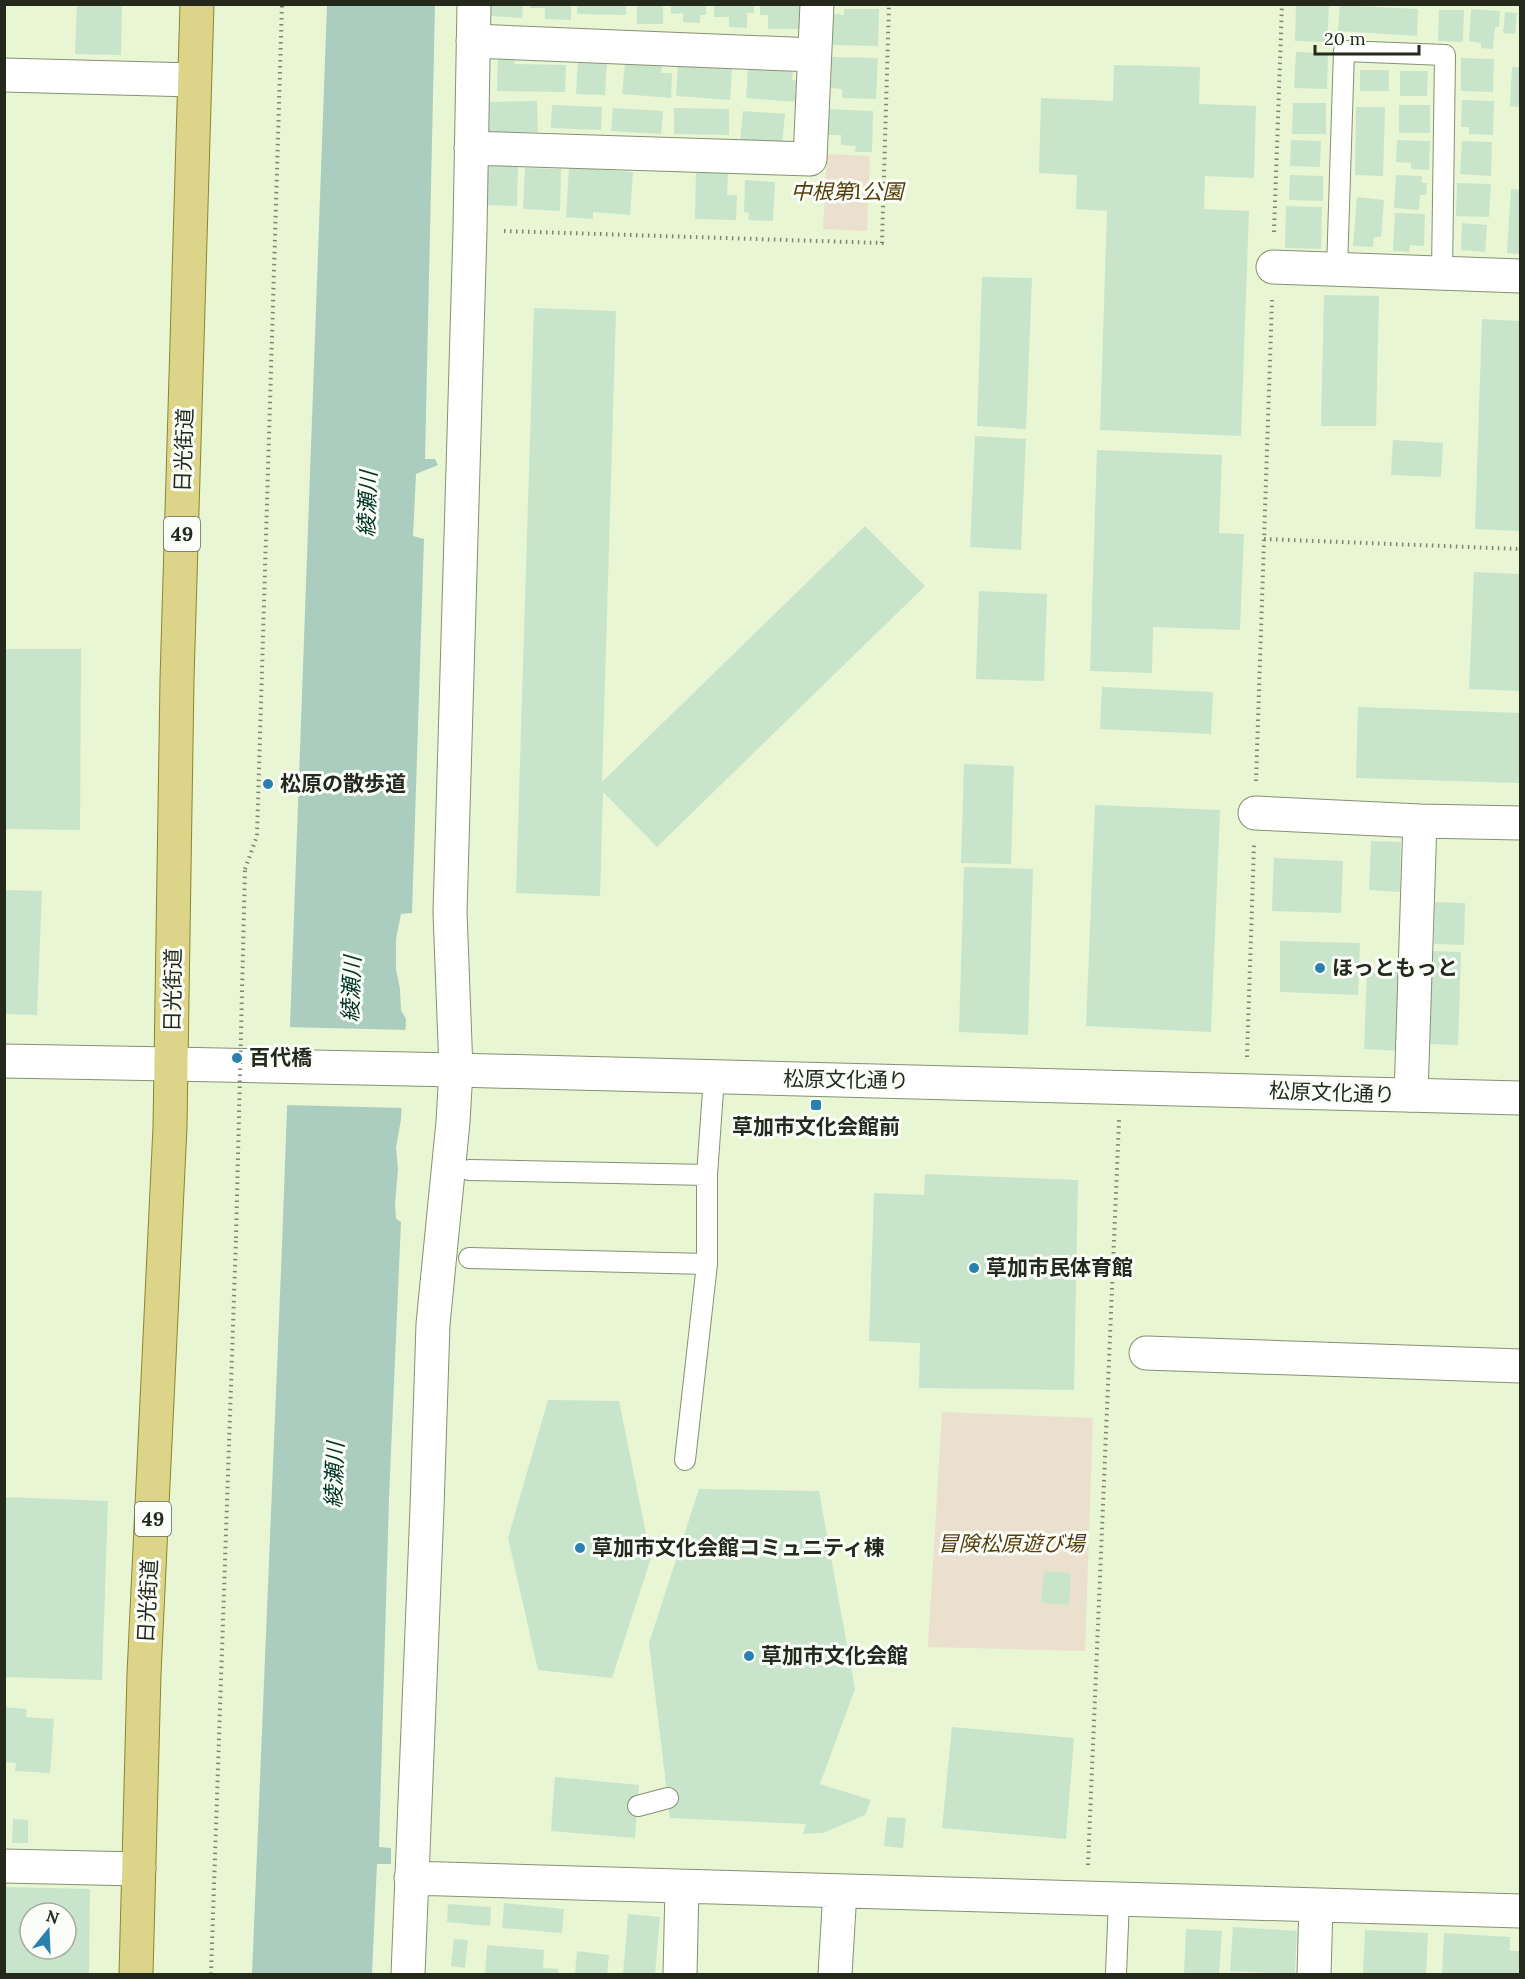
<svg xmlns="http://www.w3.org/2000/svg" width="1525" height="1979" viewBox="0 0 1525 1979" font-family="Lora,'Noto Sans JP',serif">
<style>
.green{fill:#ebe0ce}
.water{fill:#aacdc0}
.pier{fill:#e8f6d4}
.building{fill:#c8e5cb;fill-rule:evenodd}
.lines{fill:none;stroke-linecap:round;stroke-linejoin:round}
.service-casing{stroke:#859172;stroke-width:22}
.minor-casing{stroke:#859172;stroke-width:35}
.tertiary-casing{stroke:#859172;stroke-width:35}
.secondary-casing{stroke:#859172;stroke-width:35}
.primary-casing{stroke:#8d852e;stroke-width:35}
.path{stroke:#7d8670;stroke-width:4;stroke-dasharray:1.5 4.5;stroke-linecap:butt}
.service{stroke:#fff;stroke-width:20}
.minor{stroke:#fff;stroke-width:33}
.tertiary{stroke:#fff;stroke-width:33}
.secondary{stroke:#fff;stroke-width:33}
.primary{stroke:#dcd488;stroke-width:33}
.path-bridge{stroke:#7d8670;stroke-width:4;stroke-dasharray:1.5 4.5;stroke-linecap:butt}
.poi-dot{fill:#2a80af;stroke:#fbfef8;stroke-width:2}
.labels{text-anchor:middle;stroke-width:6;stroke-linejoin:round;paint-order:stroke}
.shield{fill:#fbfef8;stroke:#64695e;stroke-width:1.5}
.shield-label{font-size:20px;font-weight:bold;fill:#24291c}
.park-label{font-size:21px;font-style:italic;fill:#553d0a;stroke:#fbfef8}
.street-label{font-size:21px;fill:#24291c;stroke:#fbfef8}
.poi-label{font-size:21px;font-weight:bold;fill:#24291c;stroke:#fbfef8;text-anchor:start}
.water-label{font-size:22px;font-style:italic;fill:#003427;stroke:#fbfef8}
</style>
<rect width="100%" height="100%" fill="#e8f6d4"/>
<path class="green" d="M827,154l43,2 -3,75 -44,-2z
M942,1412l151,6 -8,233 -157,-4z"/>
<path class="water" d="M327,5h108l-10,454h10l3,6 -22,9 -3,62 11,3 -12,374 -11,1 -5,25v30l4,20 1,21 5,9 -5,100 -5,29 2,21 -3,35 1,15 5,3 -12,276 -10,349 12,1v16h-14l-5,110h-120l30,-728z"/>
<path class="pier" d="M287,1027l121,3 -4,78 -120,-3z"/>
<path class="building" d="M77,4h45l-1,51 -46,-1z
M490,4h33l-1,14 -32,-2z
M530,4h41v16l-26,-1v-11h-15z
M577,4h49v11l-49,-1z
M637,4h26v20h-26z
M671,4h35v11h-6v8l-17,-1v-9l-12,1z
M760,4h41v25h-33v-14h-8z
M714,5h40v8h-7v15l-18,-1v-10h-15z
M1296,5l33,1 -2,36 -32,-1z
M1340,5l78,4 -1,27 -79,-5z
M844,9h35l-1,37 -45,-1v-31l11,1z
M1471,9l29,2 -1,16h-4l-2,22 -12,-1v-5l-12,-2z
M1439,10h25l-1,32 -25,-1z
M1505,12l12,1 -2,21 -12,-1z
M1296,52l32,1 -1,36 -33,-1z
M498,57l15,1 2,6 51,1 -1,27 -68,-1z
M832,57l46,1 -2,41 -34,-1v-9l-11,-1z
M1461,58l33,1 -1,33 -32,-1z
M578,60l29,1 -2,34 -29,-1z
M625,63l37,3 -1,7h11l-1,25 -49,-4z
M678,64l54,5 -2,31 -54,-4z
M1114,65l86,2 -1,37 57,2 -2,72 -49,-2 -1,33 45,2 -8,225 -141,-6 7,-219 -31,-2 1,-34 -38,-2 2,-75 72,3z
M1512,67h8v40l-10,-1z
M748,68l45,4 -1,8 7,1 -2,21 -51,-4z
M1360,70h29v21h-29z
M1400,71h28l-1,25h-27z
M1462,100l32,1 -1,34 -24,-1v-7h-8z
M537,101l1,31h-50v-30z
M1293,103h33v31h-34z
M552,105l50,2 -1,23 -50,-2z
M1399,105h31v28h-31z
M1356,107h29l-2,69 -28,-1z
M613,108l50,3 -2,23 -50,-3z
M674,108l55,1v26l-55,-1z
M828,109l45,2 -1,41h-17l1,-6 -15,-1v-10h-14z
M743,111l42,3 -3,31 -42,-2z
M1291,140l30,1 -1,26 -30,-1z
M1397,140l33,1 -1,29 -18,-1v-6l-15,-1z
M1462,141l30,1 -1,34 -31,-2z
M486,165l32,1 -1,40 -33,-1z
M569,167l64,5 -3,43 -37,-3v7l-27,-2z
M525,168l36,1 -1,42 -37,-2z
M696,173h32l-1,22h10l-1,25 -41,-1z
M1290,175l33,1v25l-34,-1z
M1396,175l26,1v7h5l-1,12h-6l-1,15 -25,-2z
M745,180l30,2 -2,39 -25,-1 1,-7 -5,-1z
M1457,183l34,1 -2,33 -33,-1z
M1511,189l9,1v64l-13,-1z
M1357,197l27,3 -3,37h-7l-1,10 -20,-1z
M1286,206l36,1 -1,42 -36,-1z
M1395,213l30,1 -1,32 -14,-1 -1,7 -16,-1z
M1462,223l25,2 -2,27 -24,-2z
M982,277l50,1 -6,151 -49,-3z
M1324,295l55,1 -3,130h-55z
M534,308l82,3 -14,471 263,-256 60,60 -268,261 -54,-55 -3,104 -84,-3z
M1482,319l38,2v210l-45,-2z
M975,436l51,3 -5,111 -51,-3z
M1393,440l50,3 -2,34 -50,-2z
M1097,450l125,5 -3,78 25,1 -4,96 -87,-3 -1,46 -62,-2z
M1474,572l46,2v117l-51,-2z
M979,591l68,3 -3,87 -68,-2z
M4,649h77l-1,181 -76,-1z
M1102,687l111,5 -2,42 -111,-5z
M1358,707l162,6v70l-164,-5z
M964,764l50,2 -3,98 -50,-1z
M1095,805l125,5 -9,222 -125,-6z
M1371,841l30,1 -1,50 -31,-2z
M1274,858l69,3 -2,52 -69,-2z
M964,867l69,2 -5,166 -69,-3z
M4,890l38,1 -5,124 -33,-1z
M1435,902l30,1 -1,42 -30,-1z
M1280,941l80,2 -2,52 -78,-3z
M1432,951l29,1 -3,93 -29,-1z
M1367,970l34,2 -3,79 -34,-2z
M925,1174l153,6 -4,210 -155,-2 1,-45 -51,-2 5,-148 50,2z
M548,1400l71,1 32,157 -39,120 -74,-8 -30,-132z
M699,1489l120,2 36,198 -35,95 51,16 -6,15 -42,18 -20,1 3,-10 -136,-6 -21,-175z
M4,1497l104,4 -6,179 -98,-3z
M1044,1571l27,2 -2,32 -28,-2z
M4,1707l23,2 -1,8 28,2 -4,54 -35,-2 1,-8 -12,-1z
M952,1727l122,11 -8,101 -124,-11z
M555,1777l84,8 -4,53 -84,-7z
M887,1817l19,1 -3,30 -19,-2z
M13,1819l15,1v23h-16z
M4,1887l86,2 -1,85h-85zM30,1913h36v36h-36z
M504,1903l60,6 -2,24 -60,-5z
M448,1904l43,3 -1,19 -43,-4z
M628,1914l32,3 -5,57h-32z
M1233,1927l64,4 -2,43 -65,-3z
M1186,1929l36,2 -3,43h-35z
M1365,1930l63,3 -2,41h-63z
M1444,1933l66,4v14h10v23l-78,-1z
M454,1939l14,1 -3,28 -14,-2z
M487,1945l57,5 -1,18 15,1v5h-73z
M577,1951l32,4 -2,19h-32z"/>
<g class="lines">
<g class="service-casing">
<path id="service" d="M1337,269l7,-218 101,4 -3,218
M469,1170l238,5
M469,1258l238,6
M685,1460l22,-196v-89l7,-98
M638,1806l30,-8
M1116,1974l3,-74"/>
</g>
<g class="minor-casing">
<path id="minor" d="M473,41l341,14
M4,75l190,5
M471,148l339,11 7,-155
M1273,267l247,9
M1255,813l165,8 100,2
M1411,1095l9,-274
M1146,1353l374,13
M4,1866l135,3
M411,1878l1109,33
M408,1974l19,-466 6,-184 20,-202 3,-52 -6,-158 20,-682 4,-226
M680,1974l2,-87
M835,1974l5,-83
M1314,1974l2,-69"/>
</g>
<g class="tertiary-casing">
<path id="tertiary" d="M171,1064l285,6 1064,28"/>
</g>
<g class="secondary-casing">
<path id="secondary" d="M4,1061l167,3"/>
</g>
<g class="primary-casing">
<path id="primary" d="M136,1974l8,-300 26,-547 7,-447 20,-676"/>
</g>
<path class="path" d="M504,231l378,12 7,-239
M1274,232l8,-228
M1264,539l256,10
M1256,781l16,-481
M245,869l12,-33 25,-832
M1247,1057l7,-212
M1088,1865l31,-745
M211,1974l25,-736"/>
<use href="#service" class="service"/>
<use href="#minor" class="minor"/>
<use href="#tertiary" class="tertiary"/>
<use href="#secondary" class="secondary"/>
<use href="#primary" class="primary"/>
<path class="path-bridge" d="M236,1238l9,-369"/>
</g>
<g class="poi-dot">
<circle cx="268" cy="784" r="6"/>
<circle cx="1320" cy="968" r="6"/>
<circle cx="237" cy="1058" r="6"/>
<rect x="810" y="1099" width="12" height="12" rx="3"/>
<circle cx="974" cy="1268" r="6"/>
<circle cx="580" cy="1548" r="6"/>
<circle cx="749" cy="1656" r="6"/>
</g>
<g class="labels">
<g class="shield">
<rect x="164" y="517" width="36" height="34" rx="4.5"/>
<rect x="135" y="1502" width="36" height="34" rx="4.5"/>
</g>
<g class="shield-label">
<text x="182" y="541">49</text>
<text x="153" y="1526">49</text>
</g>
<g class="park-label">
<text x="847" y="199">中根第1公園</text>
<text x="1011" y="1551">冒険松原遊び場</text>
</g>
<g class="street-label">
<text transform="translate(184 450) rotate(-88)" y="7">日光街道</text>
<text transform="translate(173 990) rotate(-89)" y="7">日光街道</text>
<text transform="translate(846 1080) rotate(1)" y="7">松原文化通り</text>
<text transform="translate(1332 1093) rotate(2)" y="7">松原文化通り</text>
<text transform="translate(148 1601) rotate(-87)" y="7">日光街道</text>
</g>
<g class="poi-label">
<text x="280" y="791">松原の散歩道</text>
<text x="1332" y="975">ほっともっと</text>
<text x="249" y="1065">百代橋</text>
<text x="816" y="1134" text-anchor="middle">草加市文化会館前</text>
<text x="986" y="1275">草加市民体育館</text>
<text x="592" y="1555">草加市文化会館コミュニティ棟</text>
<text x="761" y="1663">草加市文化会館</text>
</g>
<g class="water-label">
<text transform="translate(367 504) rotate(-88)" y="8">綾瀬川</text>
<text transform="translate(351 989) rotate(-88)" y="8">綾瀬川</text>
<text transform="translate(334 1475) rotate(-88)" y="8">綾瀬川</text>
</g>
</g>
<rect width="1525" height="1979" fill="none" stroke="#24291c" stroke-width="12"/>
<g transform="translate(48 1931) rotate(18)"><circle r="28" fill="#fbfef8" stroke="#a5a9a0" stroke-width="1.5"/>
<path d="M0-4.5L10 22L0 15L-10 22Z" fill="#2a80af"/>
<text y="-9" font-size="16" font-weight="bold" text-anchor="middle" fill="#24291c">N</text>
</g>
<path d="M1315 45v9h104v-9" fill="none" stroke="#24291c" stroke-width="3"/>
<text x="1324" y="45" font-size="18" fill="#24291c" stroke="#fbfef8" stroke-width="4.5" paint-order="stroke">20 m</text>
</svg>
